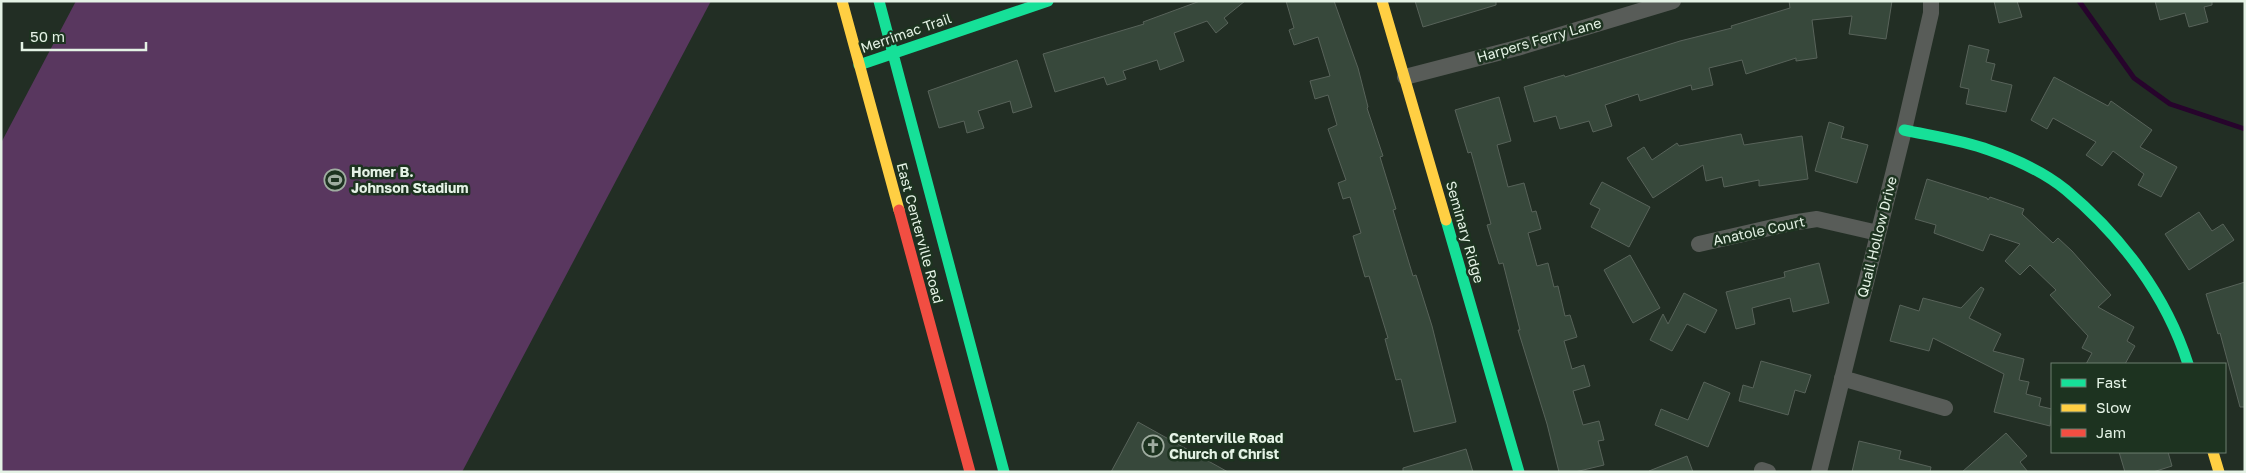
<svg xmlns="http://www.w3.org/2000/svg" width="2246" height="473" viewBox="0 0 2246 473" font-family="'Golos Text',sans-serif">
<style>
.green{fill:#59375f}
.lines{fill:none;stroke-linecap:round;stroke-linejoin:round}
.stream{stroke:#27042c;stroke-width:5}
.building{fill:#37483b;stroke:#58635a}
.street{stroke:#585c58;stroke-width:16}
.fast{stroke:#16e098;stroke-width:11}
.slow{stroke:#ffcf43;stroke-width:11}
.jam{stroke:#f24e42;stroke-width:11}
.labels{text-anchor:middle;stroke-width:5;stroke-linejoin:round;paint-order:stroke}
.street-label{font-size:14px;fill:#e4f2e5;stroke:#1d3320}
.poi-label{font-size:14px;font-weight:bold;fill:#e4f2e5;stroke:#1d3320;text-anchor:start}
</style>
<rect width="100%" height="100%" fill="#222e24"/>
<path class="green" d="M76,1h635l-249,471h-461v-329z"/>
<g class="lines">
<path class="stream" d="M2079,1l55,77 36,26 75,25"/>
</g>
<path class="building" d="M1200,1h45l-21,17 4,5 -12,10 -9,-12 -33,12 10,28 -24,9 -3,-10 -34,11 3,8 -19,6 -3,-8 -49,15 -12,-38 101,-30 -1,-2z
M1286,1h48l24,67 10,39 -1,1 16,48 -3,1 16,52 -3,1 20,66 3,-1 16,51 24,96 -42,10 -13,-53 -5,1 -11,-41 3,-1 -19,-62 -4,1 -12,-41 8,-3 -11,-36 -7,2 -5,-16 8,-3 -18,-51 9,-4 -9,-30 -13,4 -5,-18 20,-5 -12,-39 -24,8 -5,-15 5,-2z
M1415,1h81v4l-73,22z
M1789,1h103l-6,38 -37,-5 3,-18 -40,4 5,38 -21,3v-3l-50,16 -4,-14 -33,8 4,17 -21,5 -1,-5 -51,16 -2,-7 -33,11 7,21 -19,6 -4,-11 -29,8 -4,-13 -22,6 -10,-35 40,-12 1,2 115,-36 52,-13 -1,-2 59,-18z
M1994,1h23l5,16 -23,6z
M2155,1h57v4l-8,2 4,15 -19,5 -4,-14 -25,7z
M1969,45l20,5 -3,12 9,2 -4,16 21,5 -6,27 -40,-8 3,-15 -9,-2z
M1017,60l15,47 -19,6 -3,-12 -32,10 6,17 -17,5 -3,-12 -25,7 -11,-37z
M2054,77l54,29 3,-5 41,29 -12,17 37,20 -16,30 -23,-12 6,-11 -31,-23 -11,15 -16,-11 10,-13 -43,-24 -6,11 -16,-9z
M1499,97l12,44 -14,4 11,42 16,-4 8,29 4,-1 5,18 -13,4 9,33 11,-3 6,24 4,-1 7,30 5,-1 7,22 -13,4 8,28 12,-4 6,21 -17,5 10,34 16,-4 5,19 -6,1 6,24 -29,7h-16l-12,-48 -29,-94h2l-17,-67 -4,1 -12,-39 4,-1 -20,-72 -3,1 -13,-43z
M1829,122l15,5 -3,11 27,7 -11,38 -42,-12z
M1741,134l3,11 58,-9 6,43 -49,7v-6l-35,7 -2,-10 -16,4 -3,-16 -50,33 -26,-40 17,-11 8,13 25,-17 2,3z
M1927,179l60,19 1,2 2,-3 34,12 -2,5 31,29 5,-5 14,13 39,44 -13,12 36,20 -7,14 8,5 -10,18h-39l6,-11 -10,-5 6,-12 -38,-41 6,-5 -26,-25 -10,10 -15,-14 15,-17 -30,-10 -7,17 -49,-18 2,-8 -21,-6z
M1602,182l48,25 -21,40 -38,-20 9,-18 -10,-5z
M2199,212l13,19 11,-7 11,16 -45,30 -24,-36z
M1630,255l30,53 -27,15 -29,-53z
M1819,263l10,40 -36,9 -3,-14 -38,10 3,16 -19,5 -10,-37 59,-15 -1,-5z
M2245,282v125h-5l-20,-74 -2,1 -12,-40z
M1981,287l3,2 -15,29 32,16 -8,17 31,8 -5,21 10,2 -3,12 15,4 -2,8 13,3 -2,17 -56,-14 10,-38 -71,-36 -4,13 -39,-10 10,-36 19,6 4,-13 38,10z
M1684,293l33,17 -12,23 -18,-9 -15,27 -22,-11 13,-26 5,10z
M1761,361l50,14 -6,18 -10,-3 -7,25 -49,-14 4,-16 10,3z
M1704,382l26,11 -22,54 -53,-22 6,-16 27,11z
M1138,422l90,50h-117z
M2006,433l21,23 -7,6 8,10h-66z
M1859,441l42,10 -2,8 32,8 -1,5h-78z
M1466,449l7,23h-70v-4z
M2119,452h49l4,14 -19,6h-28z
M1687,456l6,16h-44v-1z"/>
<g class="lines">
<path class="street" d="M1405,77l112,-29 156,-47
M1699,244l92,-21 26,-4 61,14
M1842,378l103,30
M1762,470l6,2
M1819,472l85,-342 27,-117v-12"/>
<path class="fast" d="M879,1l125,471
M859,65l189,-64
M1904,130c28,6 58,10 85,20 26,9 55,22 77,40 55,46 100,105 122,174
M1446,220l73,252"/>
<path class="slow" d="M842,1l57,209
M1382,1l64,219
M2213,452l6,20"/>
<path class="jam" d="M899,210l71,262"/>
</g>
<defs>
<g id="stadium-ring" transform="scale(1.125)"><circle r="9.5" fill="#1d3320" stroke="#a0ada1" stroke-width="1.5"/><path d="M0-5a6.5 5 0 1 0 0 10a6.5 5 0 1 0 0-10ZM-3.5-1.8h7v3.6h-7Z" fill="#a0ada1"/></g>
<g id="church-ring" transform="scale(1.125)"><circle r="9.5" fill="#1d3320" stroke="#a0ada1" stroke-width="1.5"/><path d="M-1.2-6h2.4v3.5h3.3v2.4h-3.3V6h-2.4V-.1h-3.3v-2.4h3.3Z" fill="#a0ada1"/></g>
</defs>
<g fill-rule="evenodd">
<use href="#stadium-ring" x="335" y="180"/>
<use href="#church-ring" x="1153" y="446"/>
</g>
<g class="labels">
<g class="street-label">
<text transform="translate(906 33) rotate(-19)" y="5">Merrimac Trail</text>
<text transform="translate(1539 40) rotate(-16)" y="5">Harpers Ferry Lane</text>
<text transform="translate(1759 231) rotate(-12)" y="5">Anatole Court</text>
<text transform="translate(1465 232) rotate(74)" y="5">Seminary Ridge</text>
<text transform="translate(920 233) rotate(75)" y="5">East Centerville Road</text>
<text transform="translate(1877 237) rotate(-76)" y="5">Quail Hollow Drive</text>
</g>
<g class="poi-label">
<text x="351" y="177">Homer B.<tspan x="351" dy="16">Johnson Stadium</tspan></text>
<text x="1169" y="443">Centerville Road<tspan x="1169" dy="16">Church of Christ</tspan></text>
</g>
</g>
<rect width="2246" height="473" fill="none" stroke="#e4f2e5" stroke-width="5"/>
<rect x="2051" y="363" width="175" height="90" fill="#1d3320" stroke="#6d7f6f"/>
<rect x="2061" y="379" width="25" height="8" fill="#16e098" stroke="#6d7f6f"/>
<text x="2096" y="388" font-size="15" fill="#e4f2e5">Fast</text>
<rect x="2061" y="404" width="25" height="8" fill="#ffcf43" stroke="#6d7f6f"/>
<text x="2096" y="413" font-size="15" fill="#e4f2e5">Slow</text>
<rect x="2061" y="429" width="25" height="8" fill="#f24e42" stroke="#6d7f6f"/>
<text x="2096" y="438" font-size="15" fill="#e4f2e5">Jam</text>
<path d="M22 42v8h124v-8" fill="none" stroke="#e4f2e5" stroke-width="2.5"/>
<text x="30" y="42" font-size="15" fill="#e4f2e5" stroke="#1d3320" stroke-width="4" paint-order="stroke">50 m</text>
</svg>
